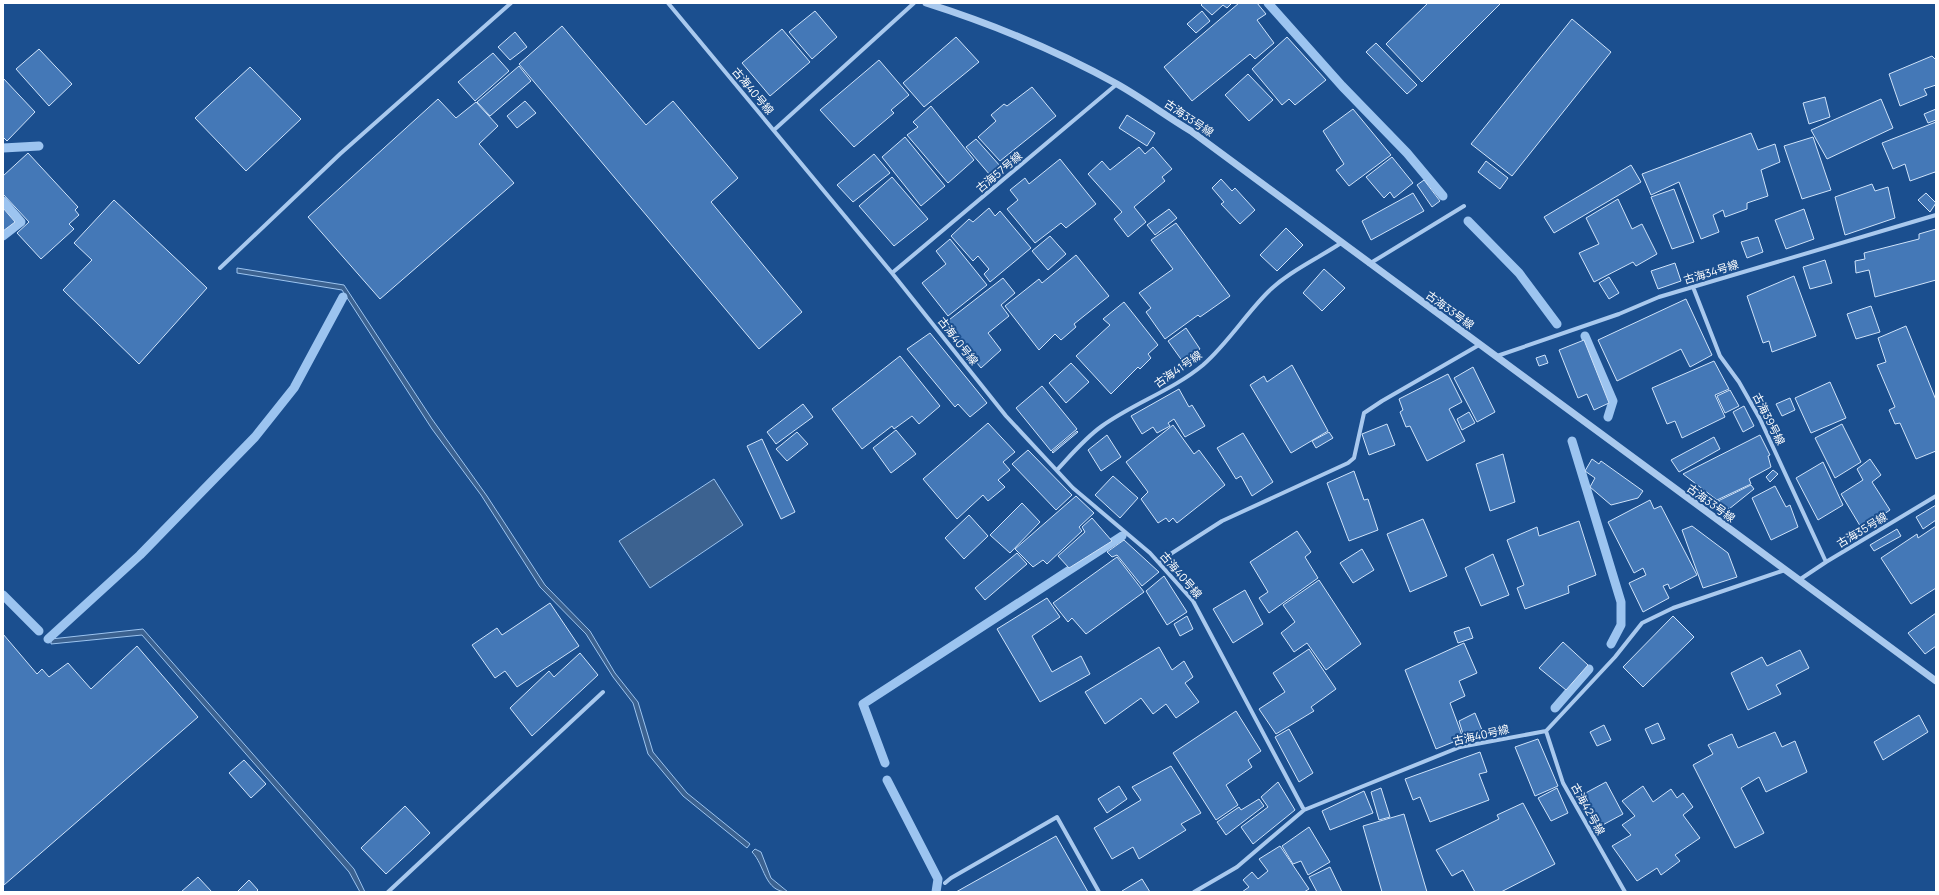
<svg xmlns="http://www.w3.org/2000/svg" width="1939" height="895" viewBox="0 0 1939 895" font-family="Manrope,'Noto Sans JP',sans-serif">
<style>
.water{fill:#3c6290;stroke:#9cc4f0}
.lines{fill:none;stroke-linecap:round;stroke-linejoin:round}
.stream{stroke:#9cc4f0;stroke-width:9}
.building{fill:#4478b7;stroke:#cfe3fa}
.minor{stroke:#a9c9ee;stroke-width:4}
.tertiary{stroke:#a9c9ee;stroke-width:7}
.labels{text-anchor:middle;stroke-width:4;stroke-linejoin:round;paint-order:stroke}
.street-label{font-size:11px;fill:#fff;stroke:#1b4f8f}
</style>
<rect width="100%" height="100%" fill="#1b4f8f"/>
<path class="water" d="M237,268l107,17 88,134 55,77 58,89 45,46 25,42 23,29 15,50 34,41 63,51 -3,4 -64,-52 -35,-42 -15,-51 -20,-26 -27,-43 -46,-47 -59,-92 -49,-66 -90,-139 -105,-17z
M714,479l29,46 -93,63 -31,-47z
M143,629l211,240 11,23h-5l-11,-20 -207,-237 -91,9v-5z
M755,849l6,3 10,26 17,14c-24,0 -23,-27 -36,-40z"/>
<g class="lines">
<path class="stream" d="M1268,3l74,83 65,67 36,43
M3,148l36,-2
M3,201l18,21 -18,14
M1468,221l51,52 38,51
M1585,336l28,65 -5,16
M1572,441l49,161v23l-10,19
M3,595l36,36
M48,639l92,-84 115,-118 39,-49 49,-91
M1555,708l34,-39
M885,763l-22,-59 259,-168
M887,780l51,99 -2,13"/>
</g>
<path class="building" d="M1203,3h29l-5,5 -4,-3 -11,10 -11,-10z
M1239,3h18l9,11 -9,6 17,23 -19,16 -5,-5 -58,47 -28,-34z
M1428,3h73l-79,79 -36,-38z
M815,11l22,26 -25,22 -23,-27z
M1202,11l8,10 -14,12 -9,-9z
M1572,19l39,33 -99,124 -41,-32z
M562,26l84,99 27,-24 65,77 -27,24 91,110 -43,37 -240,-285z
M782,29l28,33 -40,34 -28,-33z
M515,32l12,15 -17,13 -12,-13z
M956,37l23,25 -55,45 -21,-24z
M1287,37l39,43 -31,25 -6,-6 -7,6 -30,-36z
M1376,43l41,42 -10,9 -41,-42z
M39,49l33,35 -23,22 -33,-37z
M493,53l16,18 -34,30 -17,-19z
M1932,56l4,4v25l-12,4 3,6 -27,11 -11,-32z
M879,60l30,35 -18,15 3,3 -40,34 -34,-37z
M519,66l12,15 -41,35 -13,-14z
M250,67l51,52 -55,52 -51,-53z
M1248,74l25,26 -24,21 -24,-26z
M3,78l32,34 -28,29 -4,-4z
M1032,87l24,29 -56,45 -22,-24 18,-16 -5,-6 13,-11 3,2z
M1825,97l5,20 -21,7 -6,-21z
M438,99l18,19 20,-16 22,24 -19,18 35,39 -134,116 -72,-82z
M1881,99l12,29 -66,31 -16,-29z
M525,101l11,12 -19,15 -10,-12z
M931,106l43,54 -26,23 -41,-48 11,-8 -5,-5z
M1353,109l38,46 -42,31 -13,-16 8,-6 -21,-33z
M1936,109v11l-8,3 -4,-9z
M1127,115l28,18 -8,13 -28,-18z
M1936,122v53l-1,-3 -25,9 -5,-17 -12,5 -11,-26z
M1751,133l7,17 17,-6 5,18 -19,8 7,26 -21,7v6l-22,8 -2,-7 -10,5 6,17 -18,7 -22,-57 -28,13 -9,-21z
M905,137l40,49 -24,20 -39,-49z
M1813,137l18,53 -29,9 -18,-53z
M976,139l25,28 -11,8 -24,-28z
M1139,147l6,7 8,-7 19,22 -10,8 3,4 -31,26 12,15 -18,15 -14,-18 8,-7 -34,-38 14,-13 8,9z
M28,153l50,54 -3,3 4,5 -10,9 5,5 -33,30 -24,-26 12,-11 -26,-28v-18z
M874,154l16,19 -37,29 -16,-17z
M1392,157l21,26 -19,15 -4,-6 -6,6 -18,-21z
M1060,159l36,45 -30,24 -5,-5 -26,20 -28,-34 11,-9 -8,-10 15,-12 4,6z
M1486,161l22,17 -8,11 -22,-17z
M1631,165l10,17 -87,51 -10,-16z
M892,177l36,42 -34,27 -35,-40z
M1221,179l11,12 3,-3 20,22 -15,14 -19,-20 3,-2 -12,-14z
M1424,180l16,21 -8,6 -15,-22z
M1872,184l3,7 13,-4 7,31 -50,17 -10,-38z
M1674,189l20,53 -22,7 -21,-52z
M1413,193l11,18 -53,29 -9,-19z
M1926,193l10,10 -6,9 -12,-12z
M1618,199l14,30 10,-5 15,30 -21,12 -3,-4 -39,20 -15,-29 20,-9 -13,-26z
M114,200l93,88 -68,76 -76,-74 29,-30 -18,-17z
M3,208l12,14 -12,9z
M989,208l6,8 5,-5 31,37 -41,34 -6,-8 5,-5 -11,-13 -5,5 -22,-25 18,-17 4,3z
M1169,209l8,9 -22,17 -8,-10z
M1804,209l10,30 -28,10 -11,-29z
M1176,223l54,73 -30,21 -2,-2 -33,24 -19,-27 5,-4 -12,-15 34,-24 -22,-29z
M1286,228l17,17 -26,26 -17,-16z
M1936,229v51l-61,17 -6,-27 -13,3 -1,-12 10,-2 -1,-6 55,-14v-5z
M1050,236l16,18 -18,16 -16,-19z
M1758,237l5,15 -16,6 -6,-16z
M950,239l37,46 -39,31 -26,-33 24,-19 -10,-13z
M1076,255l33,41 -35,28 2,3 -15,13 -6,-6 -16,16 -34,-44 34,-27 3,4z
M1825,260l7,23 -22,6 -7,-22z
M1675,263l6,18 -23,8 -7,-18z
M1324,269l21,19 -23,23 -19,-18z
M1794,276l22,60 -44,16 -3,-11 -6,2 -16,-47z
M1609,277l10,16 -10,6 -10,-16z
M1003,278l12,15 -14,12 8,11 -21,17 13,17 -20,18 -36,-45z
M1686,299l26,56 -22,12 -9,-18 -64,32 -19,-41z
M1124,302l34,43 -10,9 3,4 -11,11 -2,-2 -27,27 -35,-38 34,-31 -7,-6z
M1871,306l9,26 -24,7 -9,-25z
M1906,326l30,74v51l-20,8 -16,-36 -5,1 -6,-14 6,-3 -18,-42 9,-3 -8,-24z
M1186,328l14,21 -17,13 -15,-21z
M930,333l57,70 -17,14 -12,-13 -3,3 -48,-58z
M1584,340l25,63 -15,7 -7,-16 -9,4 -19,-48z
M1545,355l3,8 -9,3 -3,-8z
M900,356l40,50 -21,18 -7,-8 -18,13 -2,-3 -30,23 -30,-40z
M1714,361l15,28 -14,6 10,22 -43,21 -7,-17 -8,3 -15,-36z
M1071,363l18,19 -23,21 -17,-20z
M1292,365l36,66 -37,22 -41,-68 14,-9 3,6z
M1473,367l22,45 -18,10 -23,-44z
M1448,374l14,28 -13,7 16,32 -38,20 -17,-35 -4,1 -6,-15 3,-2 -4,-11z
M1830,382l16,36 -35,15 -16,-35z
M1042,386l35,43 -26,22 -35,-43z
M1179,389l10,18 3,-2 13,21 -20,11 -11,-18 -6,4 2,3 -13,7 -4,-6 -11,7 -11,-18z
M1730,390l9,16 -14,7 -8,-17z
M1790,398l5,12 -13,6 -6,-12z
M803,404l10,13 -37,27 -9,-12z
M1744,406l10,20 -11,6 -10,-20z
M1469,412l6,11 -13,7 -5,-11z
M988,423l27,29 -12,10 7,8 -12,10 7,7 -17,14 -5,-6 -26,24 -34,-40z
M1387,424l8,21 -26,10 -7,-21z
M1842,424l19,38 -26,16 -20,-40z
M1173,425l21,29 5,-4 26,35 -48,38 -4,-5 -4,4 -3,-4 -8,5 -17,-24 7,-7 -22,-30z
M896,430l20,24 -25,19 -18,-25z
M1077,431l1,1 -25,21 -1,-1z
M797,432l11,12 -21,17 -11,-12z
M1329,432l4,6 -17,10 -4,-7z
M1243,433l30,49 -21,14 -11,-20 -5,3 -19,-31z
M1107,435l14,22 -20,14 -13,-21z
M1760,435l10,20 -2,1 3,11 -22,12 2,5 -34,16 -34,-26z
M1714,437l6,12 -41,23 -8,-12z
M762,439l33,73 -14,7 -34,-73z
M1028,450l44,45 -16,15 -44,-46z
M1503,454l12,48 -25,9 -14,-47z
M1592,459l7,5 2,-3 42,30 -5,7 -27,7 -21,-18 5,-9 -10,-7z
M1870,459l11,16 -9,7 18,28 -28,19 -21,-35 22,-14 -6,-11z
M1823,462l20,43 -25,15 -22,-42z
M1773,470l5,4 -8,8 -4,-5z
M1354,471l10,29 4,-1 10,31 -29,11 -22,-58z
M1113,476l25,22 -18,20 -25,-23z
M1751,485l3,4 -25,20 -11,-8z
M1775,486l11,21 4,-2 8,22 -27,13 -19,-42z
M1076,496l18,17 -15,14 3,4 -35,33 -4,-4 -10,7 -18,-18z
M1650,500l4,9 7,-3 36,69 -27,14 -2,-5 -5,2 6,12 -26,14 -14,-29 17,-8 -3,-7 -9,5 -26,-51z
M1022,503l18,19 -30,31 -20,-18z
M1936,505v15l-13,9 -7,-12z
M969,515l19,21 -24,23 -19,-21z
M1092,518l20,23 -43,27 -11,-12 27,-24 -3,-5z
M1880,518l1,2 -11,9 -2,-3z
M1423,519l24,57 -37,16 -23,-58z
M1579,521l17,54 -28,11 1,7 -44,16 -8,-21 7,-3 -17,-45 30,-13 2,9z
M1692,526l36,27 9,24 -34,11 -21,-58z
M1936,526v62l-25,16 -30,-46 36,-24 1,4z
M1897,529l4,7 -27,15 -4,-6z
M1297,531l14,21 -6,5 13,21 -49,35 -10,-15 9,-6 -18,-30z
M1124,540l35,32 -17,14 -25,-31 -5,2 -5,-5z
M1362,549l12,21 -21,13 -13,-20z
M1017,553l10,11 -42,36 -10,-12z
M1493,554l16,41 -28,11 -16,-38z
M1117,557l27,35 -58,42 -14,-16 -4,4 -15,-19z
M1164,576l23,36 -20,13 -21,-34z
M1319,580l42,64 -35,26 -19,-27 -13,9 -13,-19 14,-11 -12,-17z
M1245,590l18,34 -30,19 -20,-34z
M1047,598l13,19 -28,19 20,36 29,-16 9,18 -50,28 -43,-73z
M550,603l29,43 -62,41 -12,-16 -10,7 -23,-33 25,-17 5,7z
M1936,613v33l-11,8 -17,-21z
M1187,616l6,13 -13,7 -6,-12z
M1673,616l21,21 -51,50 -20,-20z
M1469,627l4,11 -15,5 -4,-11z
M3,634l34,40 5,-5 7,8 19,-14 23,26 46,-43 61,71 -194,168z
M1563,642l25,23 -22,25 -27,-22z
M1464,643l13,30 -18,8 6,15 -15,7 13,35 -27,11 -31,-79z
M1159,647l13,23 12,-9 9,16 -8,6 14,19 -23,16 -10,-14 -13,10 -12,-16 -36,26 -20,-32z
M1309,649l27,40 -25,18 3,4 -38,23 -17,-25 26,-17 -12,-19z
M1800,650l9,18 -33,17 5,9 -33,16 -17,-37 31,-16 5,9z
M580,653l18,22 -66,61 -22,-28 39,-37 5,6z
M1236,711l25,40 -13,9 4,7 -26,18 12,20 -22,15 -43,-67z
M1475,713l7,17 -18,7 -5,-16z
M1919,715l9,17 -45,28 -9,-18z
M1658,723l7,16 -13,5 -7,-15z
M1604,725l7,15 -14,6 -7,-14z
M1289,729l24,44 -14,9 -24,-45z
M1775,732l7,15 13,-6 12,31 -41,20 -7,-15 -18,11 23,45 -29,15 -42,-83 20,-11 -5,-9 24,-11 6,14z
M1538,739l20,47 -23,10 -20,-49z
M1480,752l7,20 -8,2 10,26 -59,22 -10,-25 -7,3 -8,-21z
M244,760l22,24 -15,14 -22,-25z
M1171,766l30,47 -20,11 5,6 -47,29 -6,-12 -21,12 -18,-31 47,-28 -9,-13z
M1278,782l17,28 -42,34 -12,-17 27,-20 -7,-10z
M1606,782l17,32 -26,14 -17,-32z
M1119,786l8,13 -20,14 -9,-14z
M1643,786l10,16 18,-13 6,9 6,-5 10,14 -10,8 17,23 -25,17 5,6 -19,14 -4,-7 -20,13 -25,-35 19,-11 -9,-10 13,-9 -13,-15z
M1381,788l9,29 -11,3 -8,-28z
M1557,788l11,25 -17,8 -13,-23z
M1364,791l9,22 -43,17 -8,-19z
M1259,799l5,7 -38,29 -9,-13 22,-15 2,3z
M1523,803l32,61 -54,28h-26l-12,-22 -11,6 -16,-26 63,-31 -2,-4z
M405,806l25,27 -44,41 -25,-26z
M1404,814l23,78h-45l-19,-66z
M1309,827l21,35 -22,13 -7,-14 -8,3 -11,-18z
M1056,836l32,56h-132z
M1280,846l29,43 -5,3h-62l7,-5 -6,-7 9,-8 6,7 10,-8 -9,-12z
M1330,867l12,25h-25l-8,-15z
M198,877l14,15h-31z
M1142,879l8,13h-27l-1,-1z
M249,880l9,10 -2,2h-19z"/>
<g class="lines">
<path class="minor" d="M668,3l224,270 114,143 67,72 77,65 43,48 111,209 156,-63 86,-16 69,-74 27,-34 31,-15 112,-38
M774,130l140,-127
M1369,264l95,-58
M220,268l120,-114 171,-151
M892,273l225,-189
M1693,287l27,69 19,26 21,37 66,143
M1497,356l122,-42 40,-17 277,-82
M1057,470c14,-15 28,-32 45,-44 32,-23 71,-36 101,-61 25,-22 42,-50 65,-73 20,-20 49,-33 73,-49
M1158,562l64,-41 126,-58 6,-5 10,-45 18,-12 97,-56
M1799,580l27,-18 110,-66
M1546,731l17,52 62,109
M945,883l6,-5 106,-61 42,75
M388,892l215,-200
M1194,892l43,-25 67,-57"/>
<path class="tertiary" d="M926,3c66,21 130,47 191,81 25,14 49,32 74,47l745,550"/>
</g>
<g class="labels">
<g class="street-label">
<text transform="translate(753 91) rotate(50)" y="4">古海40号線</text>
<text transform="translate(1189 118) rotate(34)" y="4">古海33号線</text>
<text transform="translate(999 172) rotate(-40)" y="4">古海57号線</text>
<text transform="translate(1711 272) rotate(-17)" y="4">古海34号線</text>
<text transform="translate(1450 310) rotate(36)" y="4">古海33号線</text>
<text transform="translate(958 341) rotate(52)" y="4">古海40号線</text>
<text transform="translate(1178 369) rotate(-35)" y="4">古海41号線</text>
<text transform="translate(1769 419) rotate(63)" y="4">古海39号線</text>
<text transform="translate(1711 503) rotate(36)" y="4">古海33号線</text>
<text transform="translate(1862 530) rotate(-31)" y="4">古海35号線</text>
<text transform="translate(1181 575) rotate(49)" y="4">古海40号線</text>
<text transform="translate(1481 735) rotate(-13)" y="4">古海40号線</text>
<text transform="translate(1588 809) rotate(61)" y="4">古海42号線</text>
</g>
</g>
<rect width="1939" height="895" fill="none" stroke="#ffffff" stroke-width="8"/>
</svg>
